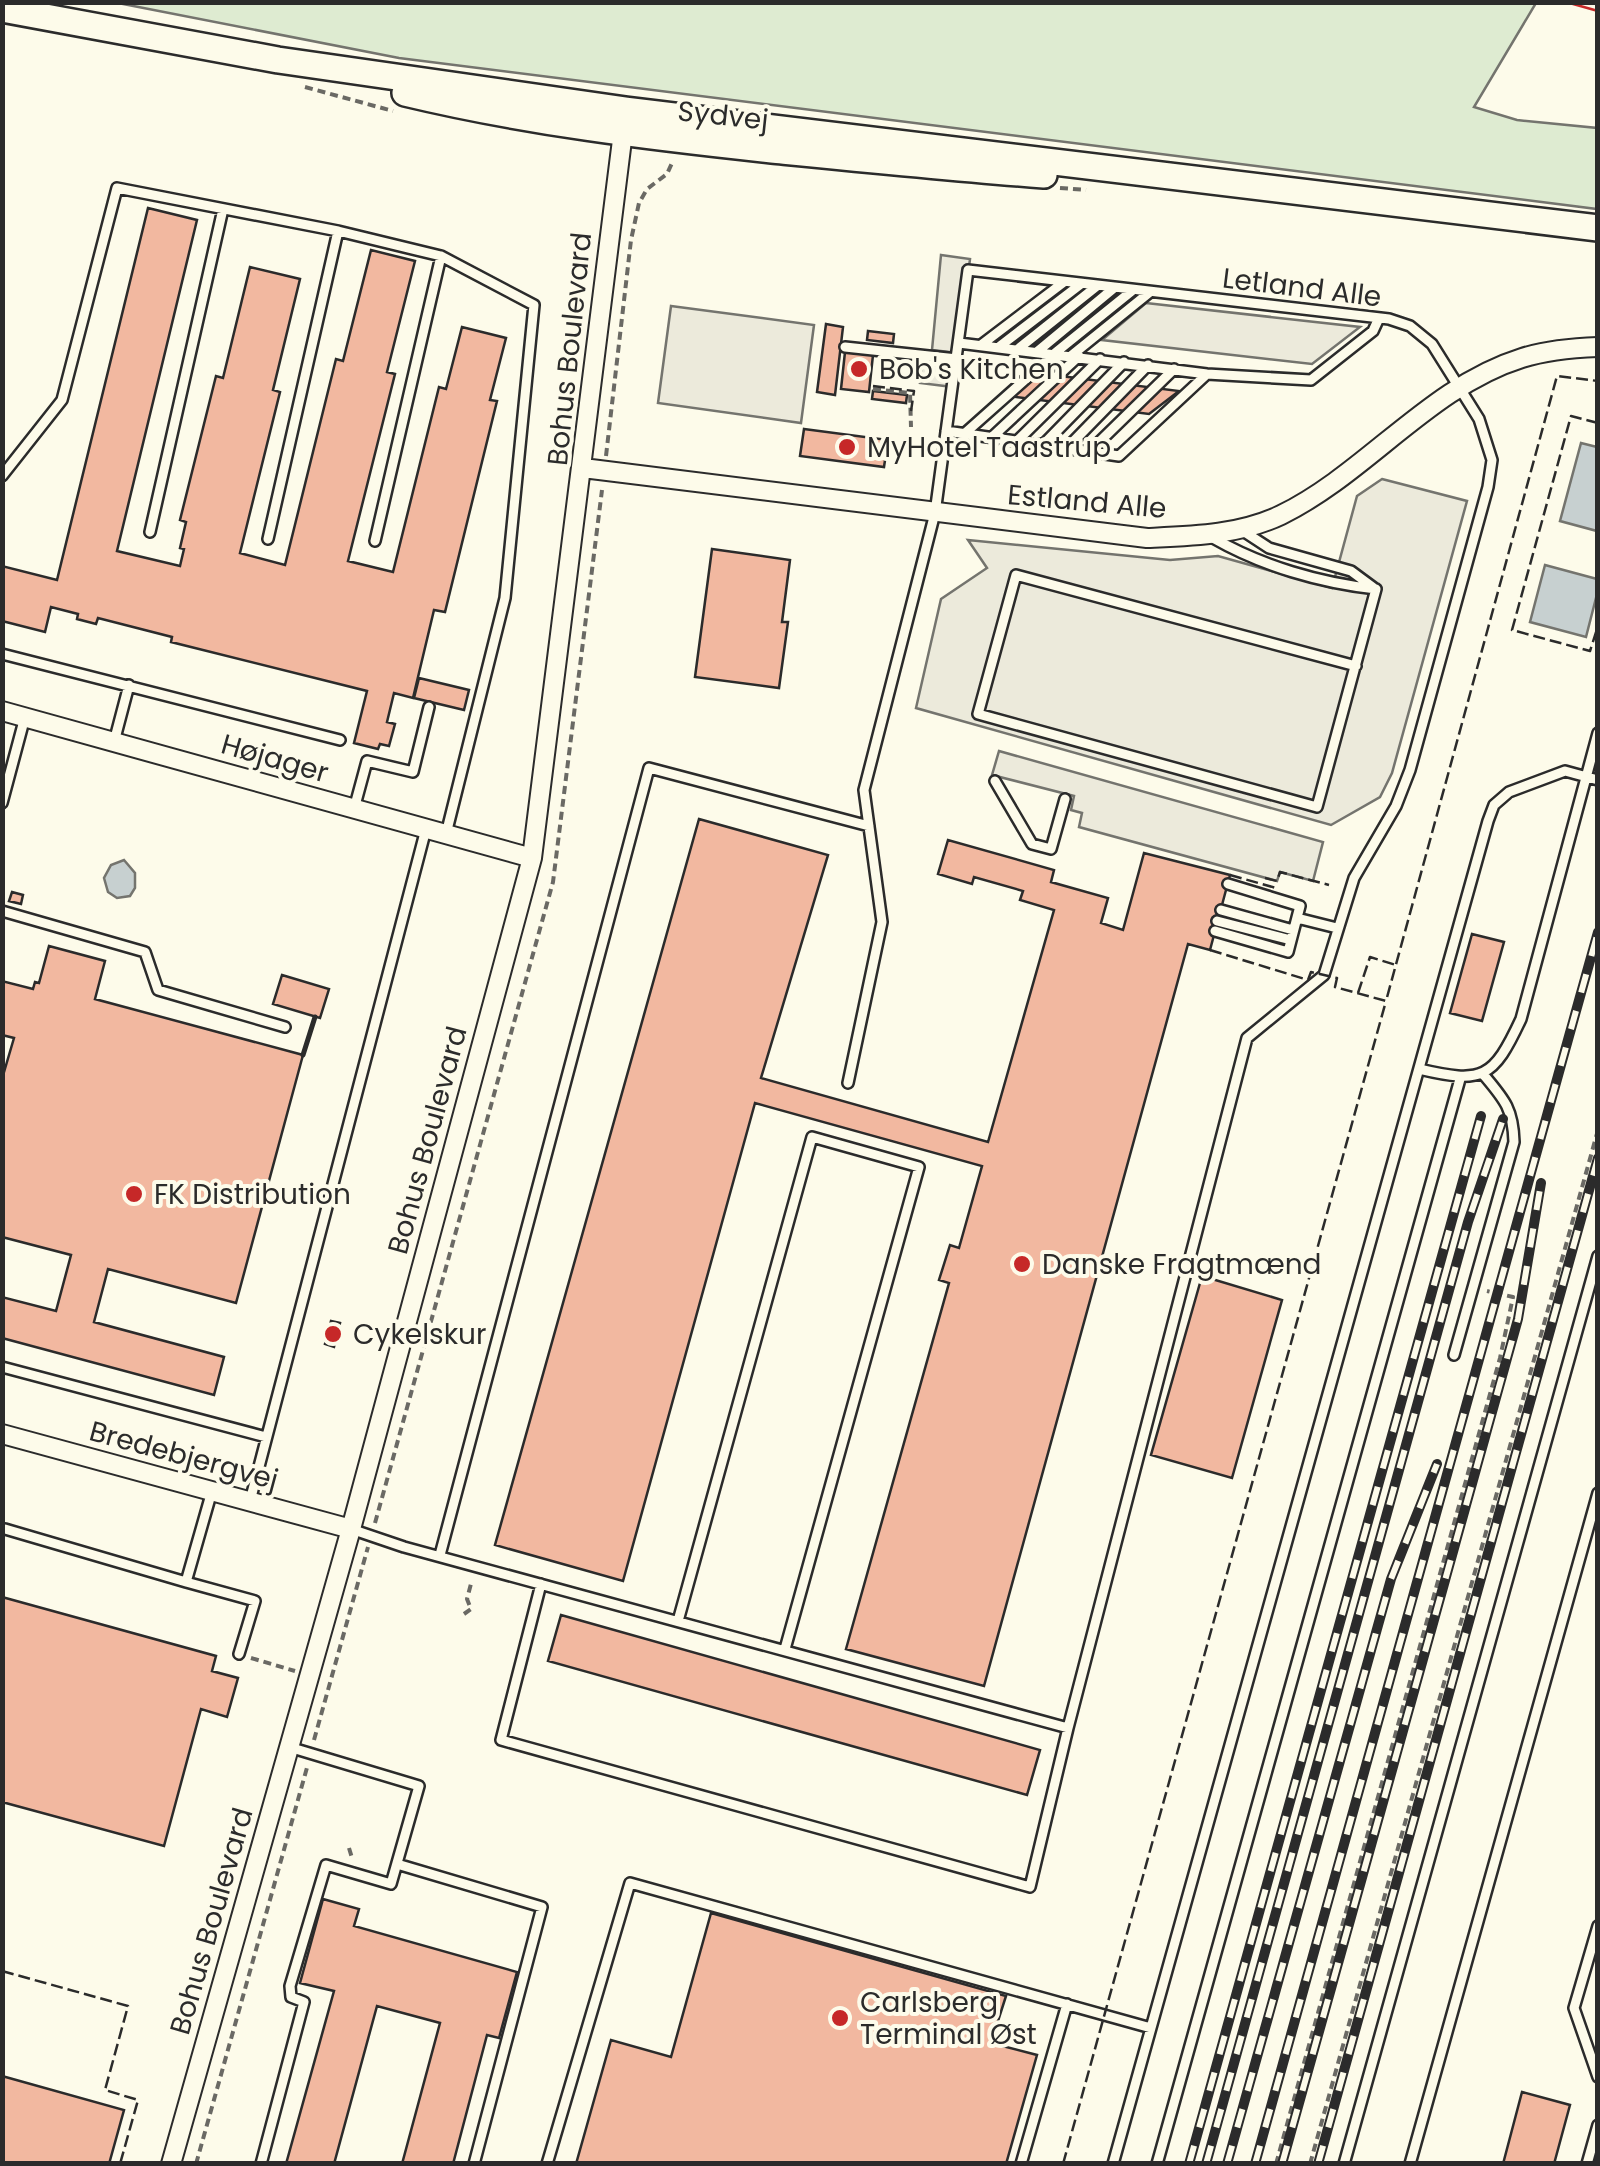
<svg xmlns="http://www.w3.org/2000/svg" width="1600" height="2166" viewBox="0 0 1600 2166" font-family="Poppins,sans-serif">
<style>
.green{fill:#deebd1;stroke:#74746e;stroke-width:2.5}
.parking{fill:#eceadb;stroke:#74746e;stroke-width:2.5}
.water{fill:#c7d0d0;stroke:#74746e;stroke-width:2.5}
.building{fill:#f2b8a0;stroke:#2b2b2b;stroke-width:2.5}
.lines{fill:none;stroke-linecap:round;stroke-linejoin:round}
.lane-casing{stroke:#2b2b2b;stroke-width:14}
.street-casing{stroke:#2b2b2b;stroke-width:22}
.secondary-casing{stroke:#2b2b2b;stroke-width:30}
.path{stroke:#6a6964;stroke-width:4;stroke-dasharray:8 5;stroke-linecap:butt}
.lane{stroke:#fdfbea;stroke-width:9}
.street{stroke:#fdfbea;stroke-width:18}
.secondary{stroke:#fdfbea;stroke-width:25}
.rail-casing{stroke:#2b2b2b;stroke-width:10}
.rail{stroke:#fdfbea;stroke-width:6;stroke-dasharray:19;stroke-linecap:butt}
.fence{stroke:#2b2b2b;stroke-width:2.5;stroke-dasharray:12 5;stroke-linecap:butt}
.wall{stroke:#2b2b2b;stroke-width:5}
.power{stroke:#c62828;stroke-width:2.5;stroke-dasharray:35 8 5 8;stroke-linecap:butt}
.poi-dot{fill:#c62828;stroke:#fdfbea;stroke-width:4}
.labels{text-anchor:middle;stroke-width:8;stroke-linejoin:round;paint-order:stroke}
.street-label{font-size:28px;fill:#2b2b2b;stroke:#fdfbea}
.poi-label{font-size:28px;fill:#2b2b2b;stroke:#fdfbea;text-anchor:start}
</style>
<rect width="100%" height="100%" fill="#fdfbea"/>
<path class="green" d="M118,3h1418l-62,104 43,13 80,8v81l-1198,-151z"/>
<path class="parking" d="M941,255l29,4 -12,94 -26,-3z
M1146,303l214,24 -48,37 -210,-24z
M671,306l143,19 -13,98 -143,-20z
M924,354l33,5 -4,28 -33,-4z
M1382,479l85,22 -75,272 -12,24 -49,28 -415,-117 25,-109 46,-31 -19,-28 202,20 48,-4 114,32 25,-92z
M999,751l324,91 -10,39 -33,-9 -3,9 -198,-54 3,-14 -11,-3 3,-14 -82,-21z"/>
<path class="water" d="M1581,443l16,4v84l-37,-10z
M1545,565l52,14v15l-11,43 -56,-15z
M124,860l11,13v15l-5,8 -13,2 -9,-6 -4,-14 7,-13z"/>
<path class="building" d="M148,208l49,12 -80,331 63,15 4,-17 -4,-1 6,-26 -6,-2 36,-144 7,2 27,-111 50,12 -27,111 7,2 -40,161 45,12 51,-206 7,2 28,-111 44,11 -28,111 8,2 -47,187 45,11 46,-185 7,2 16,-62 44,11 -16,62 7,1 -52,211 -11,-2 -21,88 -19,-5 -7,29 8,2 -6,22 -9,-2 -2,5 -24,-6 13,-52 -196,-49 1,-5 -74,-19 -2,6 -19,-5 1,-5 -27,-7 -6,25 -43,-11v-55l55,14z
M826,324l17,3 -8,68 -18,-3z
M868,331l26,3 -1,9 -26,-3z
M845,352l28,3 -4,37 -28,-3z
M1037,373l142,18 -30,23 -140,-18z
M873,391l34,4 -1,8 -34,-4z
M804,429l84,11 -4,27 -84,-11z
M712,549l78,11 -8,62h6l-9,66 -84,-11z
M419,678l50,12 -5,20 -50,-12z
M699,819l129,36 -67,223 227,64 66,-232 -34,-10 3,-9 -49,-14 -2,7 -34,-10 10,-34 106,30 -3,12 57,16 -7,25 22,7 21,-77 86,22 -20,75 -22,-6 -204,742 -138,-37 103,-366 -10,-3 11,-35 9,3 23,-82 -227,-63 -132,478 -128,-36z
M12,892l11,3 -2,9 -12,-3z
M1472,934l32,8 -22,79 -32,-8z
M49,946l56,15 -10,38 208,56 -67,248 -128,-34 -14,53 130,35 -10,38 -212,-57v-41l54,14 15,-56 -69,-18v-158l12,-41 -12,-3v-54l31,8 2,-7 4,1z
M282,975l47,14 -9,29 -47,-14z
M1202,1276l80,24 -50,178 -81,-23z
M331,1321l9,2 -6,24 -9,-3z
M2,1597l214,59 -4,15 26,7 -11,39 -26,-8 -37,137 -162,-44z
M561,1615l479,135 -13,45 -479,-134z
M323,1899l36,10 -5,17 163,46 -18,66 -12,-3 -34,129h-51l38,-141 -63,-17 -43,158h-48l48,-173 -34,-8z
M711,1913l295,83 -15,47 46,12 -31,109h-430l35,-124 60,17z
M2,2076l122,34 -15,54h-107z
M1522,2092l48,13 -16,59h-51z"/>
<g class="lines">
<g class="lane-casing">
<path id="lane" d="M959,343l248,31 104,6 62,-49 6,-13
M981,345l83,-63
M1000,346l81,-62
M845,347l112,12
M1018,349l79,-63
M1038,351l76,-63
M1072,355l78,-63
M946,431l173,25 88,-82
M964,434l91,-81 78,-63
M991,438l88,-82
M1017,441l83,-82
M1043,445l81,-83
M1066,449l82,-84
M1089,452l85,-83
M2,476l60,-76 55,-212 221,43 103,25 93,49 -29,293 -59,236
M1243,531l26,17 82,23 23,17
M150,532l73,-323
M1213,538c49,28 107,45 163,51
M268,539l70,-308
M375,541l66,-285
M2,654l338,86
M1356,666l-340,-91 -38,139 339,93 59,-218
M114,742l15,-57
M995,781l37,63 19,5 14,-50
M2,803l23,-86
M354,809l13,-48 46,11 16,-65
M1221,910l72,20
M2,911l143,41 13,38 127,37
M1297,918l40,10
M1217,921l74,19
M1215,931l73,21 12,-46 -72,-22
M1419,1069c64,15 74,10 102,-50l77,-286
M1454,1355l60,-213c-1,-34 -10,-43 -31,-68
M2,1367l264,70
M250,1501l176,-672
M5,1529l181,53 26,-91
M351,1529l53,18 664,181 179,-690 77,-63 30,-97 42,-72 14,-36 78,-283 4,-27 -13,-41 -47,-75 -22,-18 -21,-7 -421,-49 -33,243 -71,277 18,132 -34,161
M440,1555l209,-787 220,58
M186,1582l69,19 -16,53
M541,1584l-40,156 529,147 38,-159
M678,1621l134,-484 107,30 -134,482
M397,1864l145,43 -68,257
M1598,1926l-24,82 24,69
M261,2164l43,-162 -13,-5 -1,-11 36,-121 65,19 28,-98 -130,-39
M547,2164l83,-281 521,145
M1021,2164l46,-160
M1113,2164l375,-1343 6,-16 15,-13 56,-21 33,9
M1157,2164l303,-1085
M1344,2164l254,-908
M1410,2164l188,-671
M1587,2164l11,-39"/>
</g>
<g class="street-casing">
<path id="street" d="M583,468l564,70c45,-2 92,-3 134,-23 86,-42 148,-128 241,-157 25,-8 50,-10 76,-11
M2,711l530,147
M2,1434l349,95
M171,2164l180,-635 181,-671 92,-734"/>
</g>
<g class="secondary-casing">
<path id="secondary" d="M2,9l276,51 348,50 972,118
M405,93c121,29 244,44 367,57 91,9 181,18 272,25"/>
</g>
<path class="path" d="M305,87l88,24
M1060,188l26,2
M873,389l37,4 1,34
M606,456l25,-216 8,-37 8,-14 20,-15 5,-11
M375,1523l178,-641 49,-392
M464,1614l7,-5 -4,-10 5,-19
M251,1658l44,13
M314,1740l54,-193
M349,1848l3,10
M196,2164l112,-400
M1276,2164l224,-806 13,-61 -26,-6
M1310,2164l288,-1034"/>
<use href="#lane" class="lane"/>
<use href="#street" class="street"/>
<use href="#secondary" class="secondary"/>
<g class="rail-casing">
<path id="rail" d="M1189,2164l292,-1048
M1206,2164l262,-942 35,-103
M1227,2164l164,-585 46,-115
M1255,2164l343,-1232
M1282,2164l236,-845 23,-136
M1318,2164l280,-1006"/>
</g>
<use href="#rail" class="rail"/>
<path class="fence" d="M873,386l41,5 -3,20
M1598,423l-27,-7 -59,214 78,21 8,-25
M1230,875l46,13
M1265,878l12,3 3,-9 49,13
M1210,950l98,30 3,-8 26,6 -2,9 51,14 171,-625 41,5
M1358,993l12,-36 26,8
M2,1971l126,35 -23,84 33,10 -18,64
M1063,2164l323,-1163"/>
<path class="wall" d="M303,1055l12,-38"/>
<path class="power" d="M1566,2l32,9"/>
</g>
<g class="poi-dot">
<circle cx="859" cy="369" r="10"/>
<circle cx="847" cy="447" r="10"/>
<circle cx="134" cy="1194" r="10"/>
<circle cx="1022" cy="1264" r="10"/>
<circle cx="333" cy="1334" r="10"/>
<circle cx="840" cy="2018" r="10"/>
</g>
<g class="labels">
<g class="street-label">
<text transform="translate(723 115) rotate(6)" y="10">Sydvej</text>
<text transform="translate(1302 287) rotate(7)" y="10">Letland Alle</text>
<text transform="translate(569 349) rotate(-84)" y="10">Bohus Boulevard</text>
<text transform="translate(1087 501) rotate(5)" y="10">Estland Alle</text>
<text transform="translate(275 758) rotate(16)" y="10">Højager</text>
<text transform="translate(427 1140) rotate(-75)" y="10">Bohus Boulevard</text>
<text transform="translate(184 1455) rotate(15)" y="10">Bredebjergvej</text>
<text transform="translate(211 1921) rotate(-74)" y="10">Bohus Boulevard</text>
</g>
<g class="poi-label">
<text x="879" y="379">Bob's Kitchen</text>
<text x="867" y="457">MyHotel Taastrup</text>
<text x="154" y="1204">FK Distribution</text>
<text x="1042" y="1274">Danske Fragtmænd</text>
<text x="353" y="1344">Cykelskur</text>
<text x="860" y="2012">Carlsberg<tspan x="860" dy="32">Terminal Øst</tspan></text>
</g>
</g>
<rect width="1600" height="2166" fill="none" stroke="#2b2b2b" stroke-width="10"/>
</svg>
